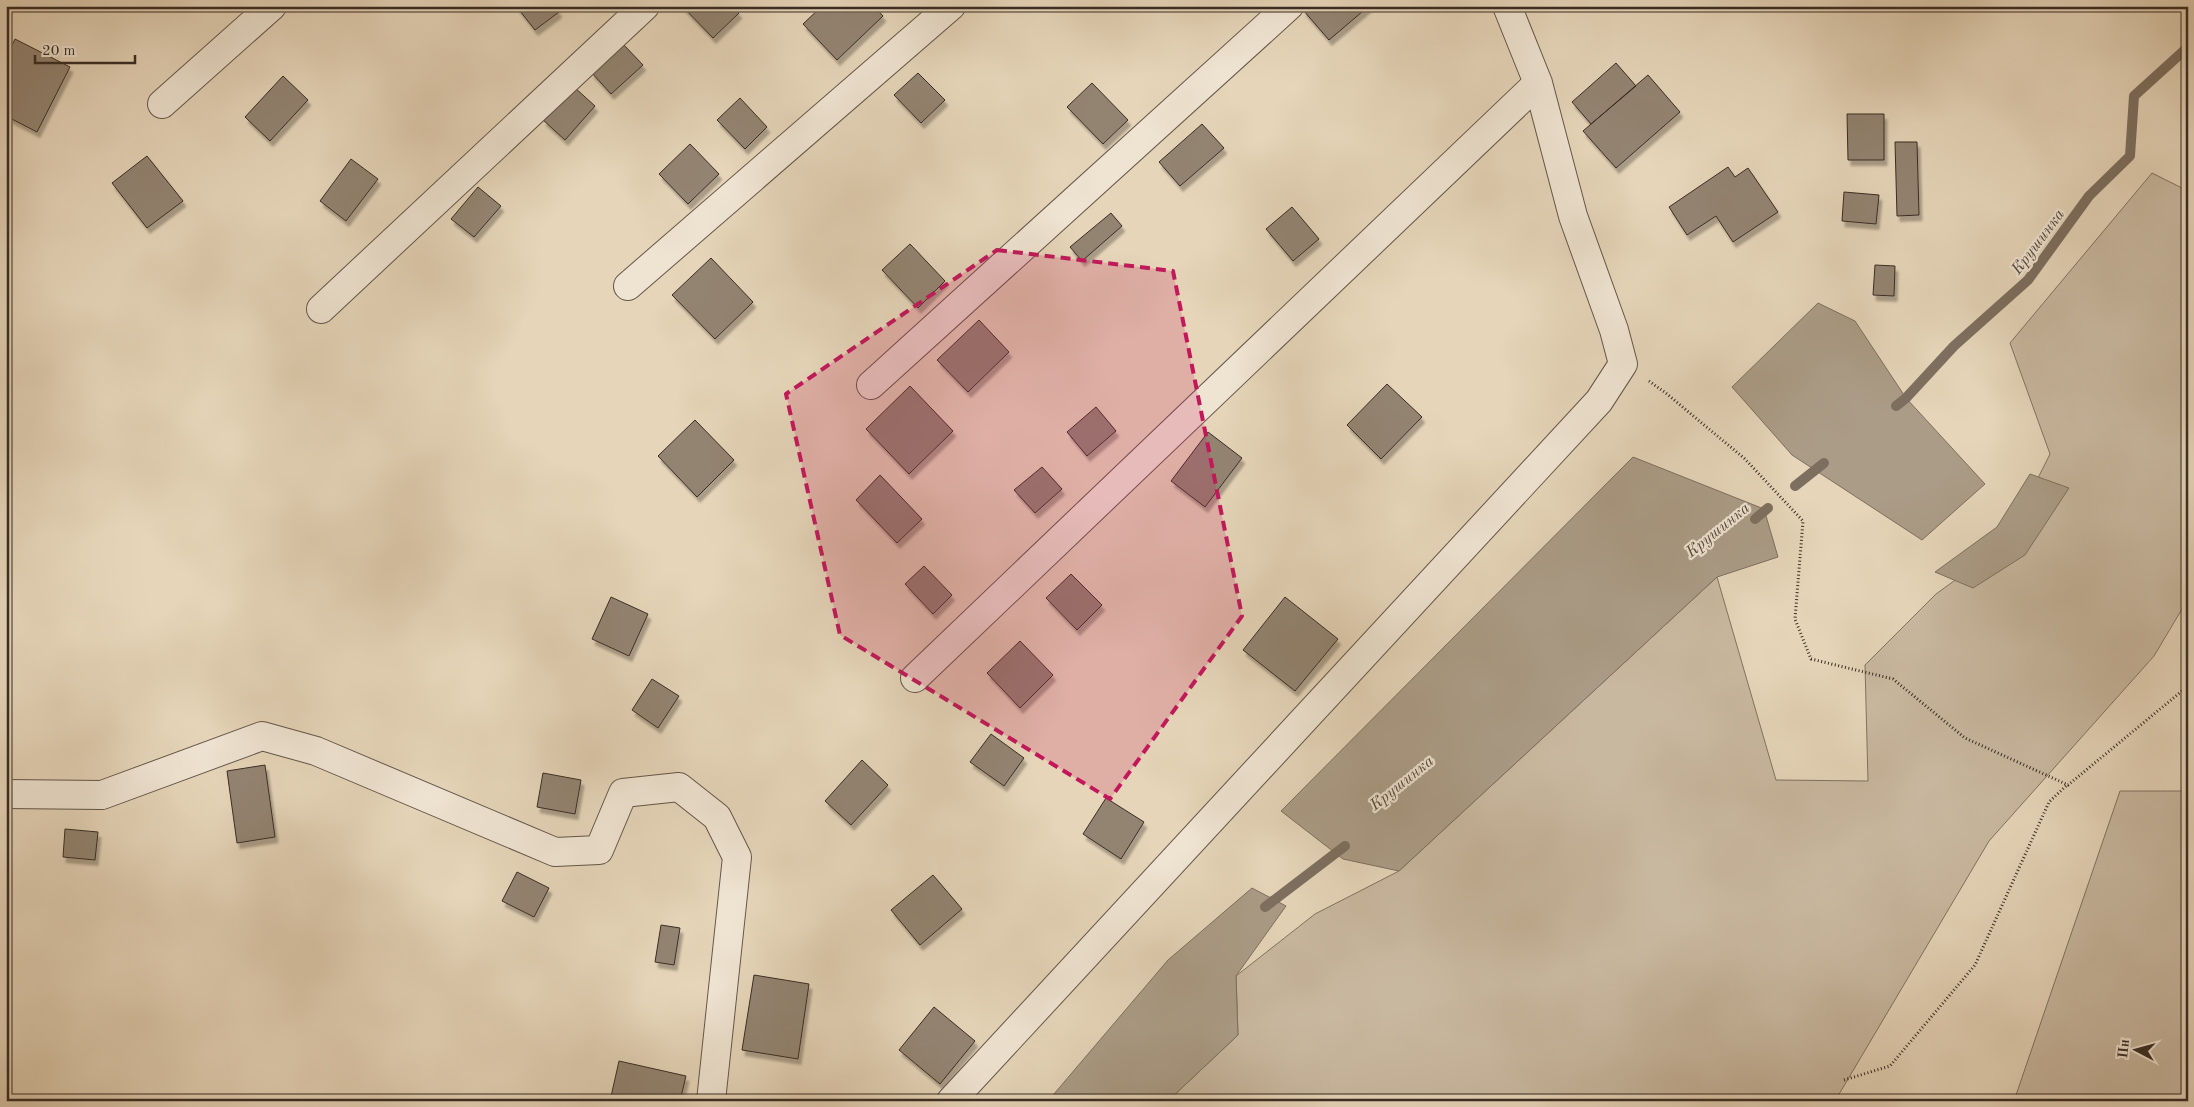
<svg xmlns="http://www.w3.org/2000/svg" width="2194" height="1107" viewBox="0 0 2194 1107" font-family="'Old Standard TT',serif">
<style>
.green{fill:#c9b8a0;stroke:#817262}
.water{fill:#ab9c87;stroke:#7d6f60}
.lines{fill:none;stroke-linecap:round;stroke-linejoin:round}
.stream{stroke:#7d6f60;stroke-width:10}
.building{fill:#938472;stroke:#392c25;filter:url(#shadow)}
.street-casing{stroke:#64564a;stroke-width:30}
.path{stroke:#392c25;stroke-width:3;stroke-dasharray:1 2.5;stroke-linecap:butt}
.street{stroke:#efe4d2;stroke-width:28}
.marked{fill:#c2185b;fill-opacity:0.2;stroke:#c2185b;stroke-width:4;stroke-dasharray:10 6;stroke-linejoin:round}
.labels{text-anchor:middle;stroke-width:4.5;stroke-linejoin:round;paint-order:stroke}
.water-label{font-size:16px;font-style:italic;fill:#56483e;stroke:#efe4d2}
</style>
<defs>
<filter id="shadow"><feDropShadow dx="3" dy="5.5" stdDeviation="1" flood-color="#0004"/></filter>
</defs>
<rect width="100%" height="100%" fill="#e6d5b9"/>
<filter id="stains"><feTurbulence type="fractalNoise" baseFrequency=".004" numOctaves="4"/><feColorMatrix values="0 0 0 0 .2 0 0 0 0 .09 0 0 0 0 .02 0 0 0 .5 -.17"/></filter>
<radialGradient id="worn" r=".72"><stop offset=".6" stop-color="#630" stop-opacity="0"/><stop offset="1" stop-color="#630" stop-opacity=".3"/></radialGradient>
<path class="green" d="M2152,173l36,18v408l-34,57 -165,185 -154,260h-667l70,-66 -2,-59 79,-62 84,-43 318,-294 59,203 92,1 -3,-116 71,-71 69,-50 45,-90 -40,-111z
M2120,791h68v310h-174z"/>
<path class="water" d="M1818,303l37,18 51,77 79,86 -63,56 -130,-85 -60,-68z
M1633,457l131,52 14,48 -61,20 -318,294 -56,-12 -62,-48z
M2030,474l39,14 -44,67 -52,33 -38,-16 62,-45z
M1252,888l34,18 -50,70 2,59 -70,66h-120l120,-141z"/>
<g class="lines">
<path class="stream" d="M1896,406l10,-8 48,-52 74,-66 61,-84 41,-40 4,-60 54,-49
M1795,486l29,-23
M1755,519l13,-11
M1265,907l80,-61"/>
</g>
<path class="building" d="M516,6h39l4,6 -24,18z
M682,6h51l6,7 -26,25z
M822,6h52l9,10 -46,44 -34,-36z
M1307,6h62l-40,34 -26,-30z
M15,39l55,28 -33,65 -31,-16v-59z
M622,43l21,22 -32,29 -20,-22z
M1616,63l20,23 -45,38 -19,-22z
M918,73l27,27 -24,23 -27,-28z
M1648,75l32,37 -64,56 -33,-37z
M283,76l25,24 -38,41 -25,-24z
M1092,83l36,37 -25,24 -36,-37z
M574,87l21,19 -30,34 -22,-20z
M740,98l27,29 -22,22 -28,-29z
M1847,114h37v46h-36z
M1202,124l22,24 -44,38 -21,-24z
M1895,142h22l2,73 -22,1z
M690,144l29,30 -31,30 -29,-30z
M147,156l36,45 -36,27 -35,-45z
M351,159l27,20 -32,42 -26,-20z
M1728,167l7,10 13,-9 30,44 -45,30 -17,-26 -29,19 -18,-28z
M478,187l23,19 -27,31 -23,-18z
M1844,192l35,3 -3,29 -34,-3z
M1292,207l27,32 -26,22 -27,-32z
M1111,213l11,13 -40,35 -12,-14z
M910,244l35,37 -27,27 -36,-38z
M711,258l42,44 -38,37 -43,-44z
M1875,265l20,1 -1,30 -21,-1z
M979,320l30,32 -41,40 -31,-32z
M1387,384l35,33 -41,42 -34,-34z
M910,386l43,45 -44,43 -43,-45z
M1096,407l20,24 -29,25 -20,-24z
M695,420l39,40 -37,37 -39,-41z
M1208,432l34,26 -37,49 -34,-26z
M1042,467l20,22 -27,24 -21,-23z
M880,475l42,44 -25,24 -41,-43z
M924,566l28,29 -19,19 -28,-30z
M1071,574l31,31 -25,25 -31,-32z
M611,597l37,17 -19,42 -37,-17z
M1285,597l53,42 -43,52 -52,-41z
M1020,641l33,34 -33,33 -33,-35z
M652,679l27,17 -21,32 -26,-18z
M991,734l33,24 -20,28 -34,-24z
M862,760l26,25 -37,40 -26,-24z
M265,765l10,72 -38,6 -10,-72z
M543,773l38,7 -6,34 -38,-7z
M1106,798l38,24 -23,37 -38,-25z
M65,829l33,3 -3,28 -32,-3z
M517,872l32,16 -15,29 -32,-16z
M933,875l29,34 -42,36 -29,-35z
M661,925l19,3 -6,37 -19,-3z
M754,975l55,9 -11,75 -56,-9z
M934,1007l41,34 -35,43 -41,-34z
M619,1061l67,15 -6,25h-70z"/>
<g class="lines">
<g class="street-casing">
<path id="street" d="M162,104l110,-98
M628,286l323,-280
M321,309l324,-303
M871,385l418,-379
M915,678l623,-595
M6,794l96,1 160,-59 54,15 239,101 44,-2 24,-57 56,-6 38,30 20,40 -26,244
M951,1101l648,-700 24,-37 -9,-34 -41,-114 -35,-133 -31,-77"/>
</g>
<path class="path" d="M1649,381l18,13 78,65 58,62 -8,98 16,40 82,20 72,59 103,47 120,-99
M1844,1080l46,-14 85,-101 74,-163 18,-17"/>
<use href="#street" class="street"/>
</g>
<path class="marked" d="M997,250l176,21 69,345 -132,183 -270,-164 -54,-241z"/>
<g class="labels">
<g class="water-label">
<text transform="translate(2037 241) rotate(-53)" y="6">Крушинка</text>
<text transform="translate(1717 529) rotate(-39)" y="6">Крушинка</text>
<text transform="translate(1401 782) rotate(-39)" y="6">Крушинка</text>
</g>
</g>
<rect width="2194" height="1107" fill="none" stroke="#e6d5b9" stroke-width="25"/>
<rect x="8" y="8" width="2179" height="1092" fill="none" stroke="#392c25" stroke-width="2.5"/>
<rect x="12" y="12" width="2169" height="1082" fill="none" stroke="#392c25"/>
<g transform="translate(2136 1050) rotate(276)" stroke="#efe4d2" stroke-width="4" paint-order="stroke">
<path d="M0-4L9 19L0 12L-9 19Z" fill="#392c25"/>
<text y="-8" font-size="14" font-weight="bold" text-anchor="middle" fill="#392c25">Пн</text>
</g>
<path d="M35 55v8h100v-8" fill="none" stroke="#392c25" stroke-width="2.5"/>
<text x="42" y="55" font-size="15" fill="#392c25" stroke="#efe4d2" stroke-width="4" paint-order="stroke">20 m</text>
<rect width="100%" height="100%" filter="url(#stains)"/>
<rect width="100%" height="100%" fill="url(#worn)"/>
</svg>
